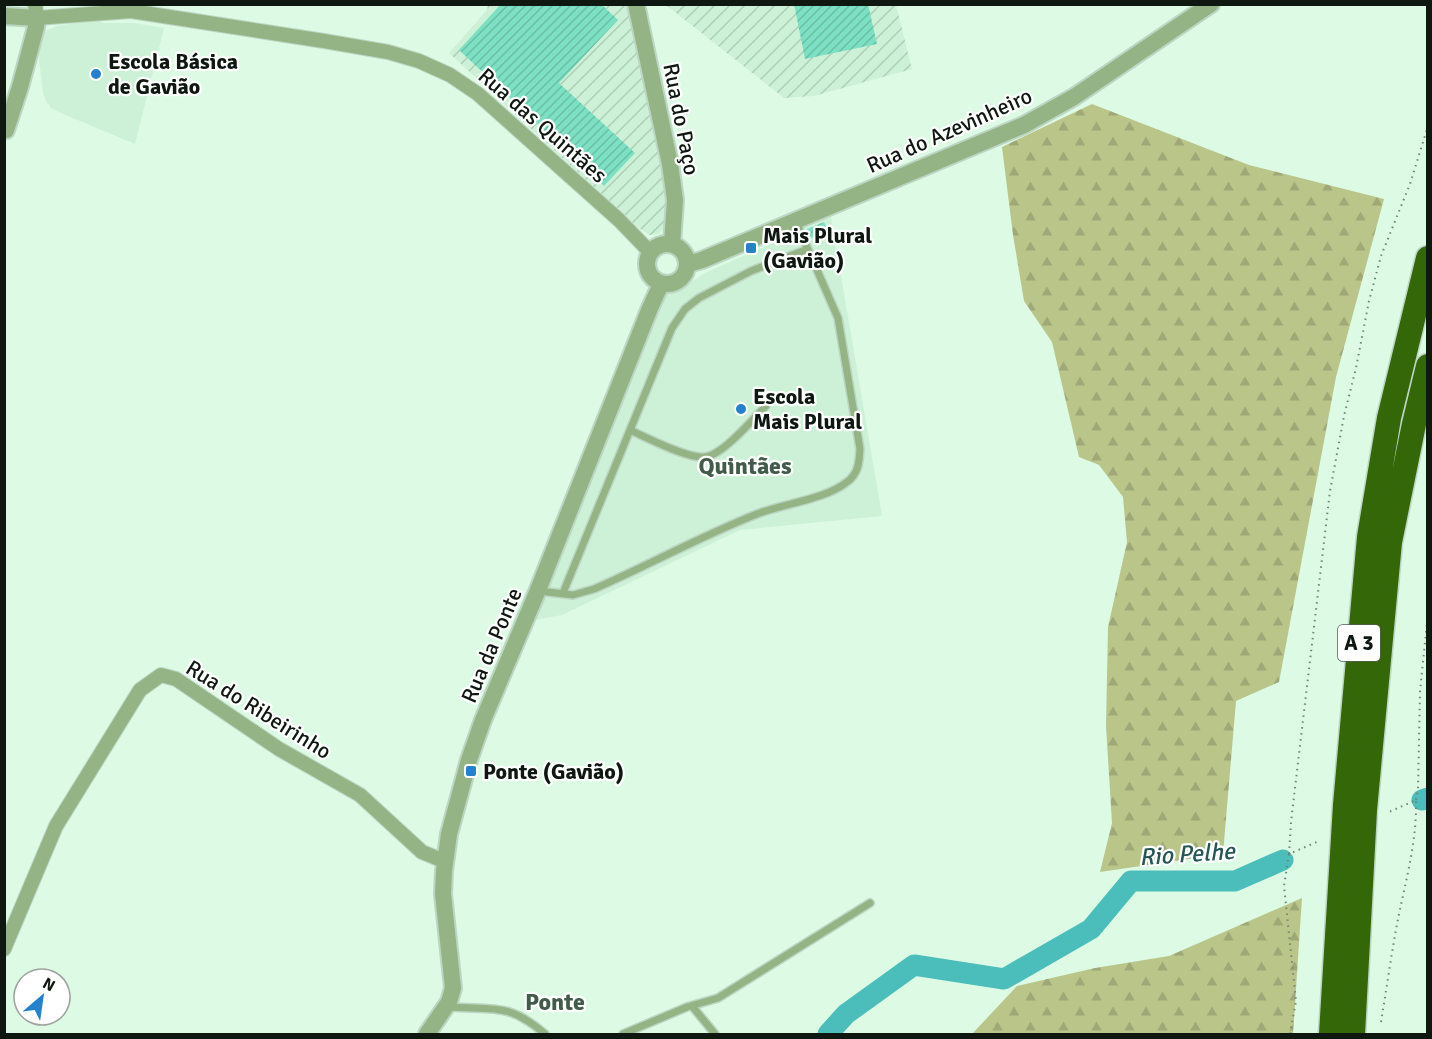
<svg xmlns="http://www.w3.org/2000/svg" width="1432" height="1039" viewBox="0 0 1432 1039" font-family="Signika,sans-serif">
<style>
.built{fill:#cdf1d7}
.industrial{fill:url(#industrial-furrows)}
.forest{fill:url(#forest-firs)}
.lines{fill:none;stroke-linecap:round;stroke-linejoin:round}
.river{stroke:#4bbebb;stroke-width:21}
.building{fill:url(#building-hatch)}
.service-casing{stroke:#bcd6c3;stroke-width:10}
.minor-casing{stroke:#bcd6c3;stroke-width:16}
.tertiary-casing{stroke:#bcd6c3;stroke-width:20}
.motorway-casing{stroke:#bcd6c3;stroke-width:27}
.path{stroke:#718476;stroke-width:2;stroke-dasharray:1.5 4.5;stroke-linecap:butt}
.service{stroke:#95b485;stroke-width:7}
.minor{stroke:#95b485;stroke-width:14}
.tertiary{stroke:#95b485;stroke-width:16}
.motorway{stroke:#346708;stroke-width:24}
.poi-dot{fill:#2481cd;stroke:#fff;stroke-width:2}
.labels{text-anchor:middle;stroke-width:4.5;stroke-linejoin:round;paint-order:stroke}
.shield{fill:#fff;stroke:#565d58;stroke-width:1.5}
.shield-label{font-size:21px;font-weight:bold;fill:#0e1811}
.poi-label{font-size:22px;font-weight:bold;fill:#0e1811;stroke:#fff;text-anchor:start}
.street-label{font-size:22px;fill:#0e1811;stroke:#fff}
.neighbourhood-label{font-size:24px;font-weight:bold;fill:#425b4a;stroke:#fff}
.water-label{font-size:24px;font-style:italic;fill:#245654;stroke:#fff}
</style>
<defs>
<pattern id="industrial-furrows" width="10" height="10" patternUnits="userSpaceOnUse" patternTransform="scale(1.5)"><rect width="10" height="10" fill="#cdf1d7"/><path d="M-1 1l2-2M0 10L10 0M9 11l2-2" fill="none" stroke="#afceb8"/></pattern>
<pattern id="forest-firs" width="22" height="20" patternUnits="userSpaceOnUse" patternTransform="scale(1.5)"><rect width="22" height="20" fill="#bac58a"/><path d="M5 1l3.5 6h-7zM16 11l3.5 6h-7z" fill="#9fa876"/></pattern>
<pattern id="building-hatch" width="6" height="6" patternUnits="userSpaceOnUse" patternTransform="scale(1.5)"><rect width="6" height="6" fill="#7ce0c3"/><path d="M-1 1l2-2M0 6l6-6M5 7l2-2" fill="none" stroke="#6abfa6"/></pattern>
</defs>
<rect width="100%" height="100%" fill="#ddfae5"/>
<path class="built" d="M97,19l5,4h32l30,5 -29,116 -74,-31 -10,-5 -5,-7 -3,-8 -5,-43 5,-18 14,-6z
M831,217l51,299 -142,14 -178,85 -27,5 126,-319 4,-6 25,-12 15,-10z"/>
<path class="industrial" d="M488,5h140l40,188 -1,23 -3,12 -5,6 -10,1 -14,-10 -186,-172 38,-43z
M666,5h230l16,64 -98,27 -30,2z"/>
<path class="forest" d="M1092,104l157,61 135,34 -48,178 -57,305 -43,19 -13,153 -123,18 12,-49 -6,-97 2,-99 19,-85 -4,-45 -24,-32 -20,-8 -27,-115 -28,-41 -11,-66 -11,-88z
M1302,898l-9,136h-321l45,-48 78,-18 74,-12z"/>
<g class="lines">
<path class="river" d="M1422,800l6,-2
M828,1034l18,-20 68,-49 90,14 87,-50 40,-48h104l48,-21"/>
</g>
<path class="building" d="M501,4h100l17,16 -59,63 76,70 -31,33 -145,-136z
M794,4h74l9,40 -72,15z
M824,222l4,9 -17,7 -4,-9z"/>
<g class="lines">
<g class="service-casing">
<path id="service" d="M630,430c17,8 58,29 75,27 18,-2 48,-38 61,-51
M539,591l34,4 21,-6c55,-24 107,-53 163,-75 28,-11 67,-14 90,-32 12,-9 12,-20 13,-33l-22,-131 -42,-96
M563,593l109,-265 13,-19 14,-11 52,-27 57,-22
M692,1006l23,28
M449,1007c44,3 59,-5 96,27
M623,1034l64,-27 31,-9 152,-95"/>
</g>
<g class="minor-casing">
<path id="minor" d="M35,4l2,14 94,-7 193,30 64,11 31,9 31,14 28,19 141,126 31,32
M4,949l52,-123 84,-136 21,-15 15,4 103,70 81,46 62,57 22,9"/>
</g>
<g class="tertiary-casing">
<path id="tertiary" d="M636,4l34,160 5,36 -3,44
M4,16l33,2 -1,9 -16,60 -14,43h-2
M647 264a20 20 0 1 1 40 0a20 20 0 1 1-40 0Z
M688,264l14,-4 322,-135 50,-28 137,-93
M427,1034l22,-32 4,-14 -10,-94 1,-23 5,-37 20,-74 14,-40 55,-130 112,-282 11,-24"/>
</g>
<g class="motorway-casing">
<path id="motorway" d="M1331,1034l14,-229 24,-268 20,-119 39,-160
M1353,1034l12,-224 25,-268 24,-118 14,-58"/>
</g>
<path class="path" d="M1416,800l2,-11 2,-98 8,-78
M1289,854l2,-32 39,-331 14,-75 12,-48 13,-67 12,-45 29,-72 18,-58
M1381,1022c6,-36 11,-73 18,-108 8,-38 18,-75 17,-114l-27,12
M1290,1034l6,-33 -12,-115 5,-32 30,-13"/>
<use href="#service" class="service"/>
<use href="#minor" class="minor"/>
<use href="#tertiary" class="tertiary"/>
<use href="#motorway" class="motorway"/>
</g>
<g class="poi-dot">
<circle cx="96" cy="74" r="6"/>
<rect x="745" y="242" width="12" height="12" rx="3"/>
<circle cx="741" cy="409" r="6"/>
<rect x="465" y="765" width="12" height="12" rx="3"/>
</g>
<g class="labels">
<rect class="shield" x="1338" y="625" width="42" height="36" rx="4.5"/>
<g class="shield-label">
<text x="1359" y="650">A 3</text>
</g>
<g class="poi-label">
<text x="108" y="69">Escola Básica<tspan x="108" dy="25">de Gavião</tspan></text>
<text x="763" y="243">Mais Plural<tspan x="763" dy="25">(Gavião)</tspan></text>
<text x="753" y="404">Escola<tspan x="753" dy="25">Mais Plural</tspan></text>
<text x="483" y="779">Ponte (Gavião)</text>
</g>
<g class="street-label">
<text transform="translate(682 119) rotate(79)" y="8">Rua do Paço</text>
<text transform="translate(543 125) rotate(41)" y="8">Rua das Quintães</text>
<text transform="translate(949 130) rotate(-24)" y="8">Rua do Azevinheiro</text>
<text transform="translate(491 645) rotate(-67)" y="8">Rua da Ponte</text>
<text transform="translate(259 709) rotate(32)" y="8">Rua do Ribeirinho</text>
</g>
<g class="neighbourhood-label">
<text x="745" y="474">Quintães</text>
<text x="555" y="1010">Ponte</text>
</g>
<g class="water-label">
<text transform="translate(1187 854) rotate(-4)" y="8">Rio Pelhe</text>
</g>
</g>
<rect width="1432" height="1039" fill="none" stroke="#0e1811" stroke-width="12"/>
<g transform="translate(42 997) rotate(29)"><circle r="28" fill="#ffffff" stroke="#9fa3a0" stroke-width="1.5"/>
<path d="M0-4.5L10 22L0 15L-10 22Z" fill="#2481cd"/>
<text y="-9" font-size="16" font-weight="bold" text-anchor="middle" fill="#0e1811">N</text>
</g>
</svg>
